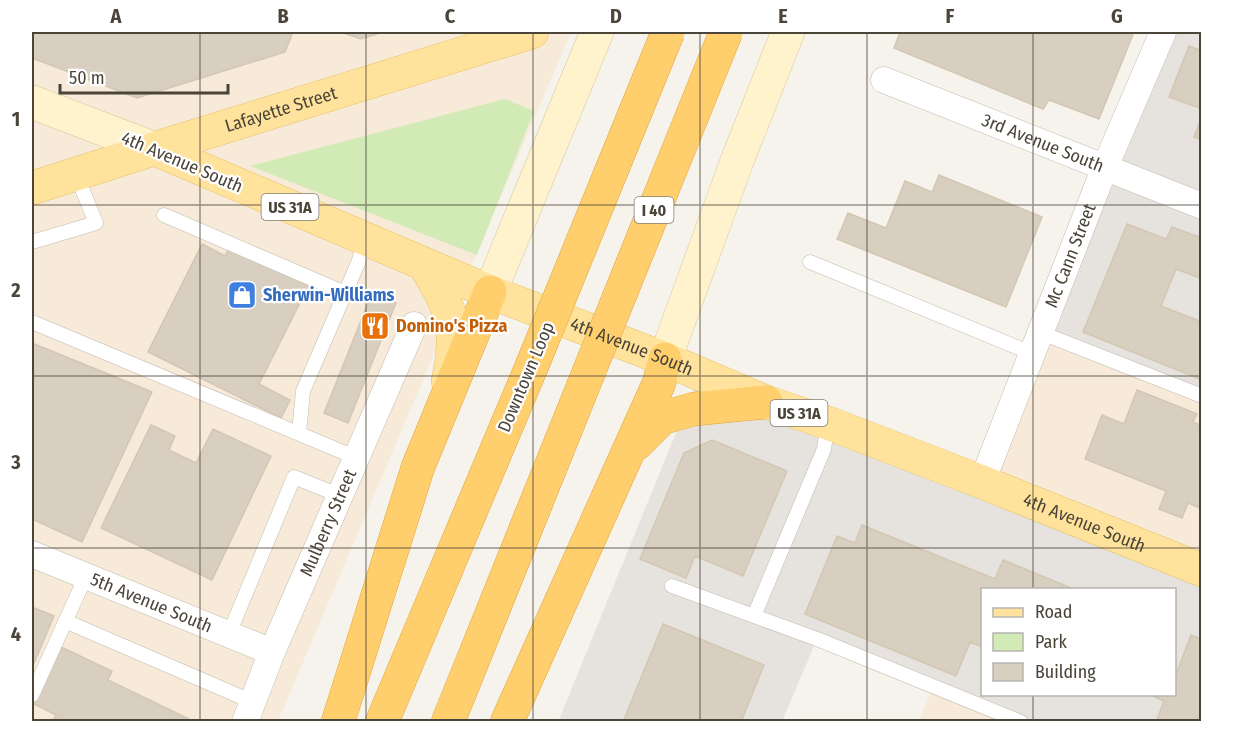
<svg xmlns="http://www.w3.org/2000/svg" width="1233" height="753" viewBox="0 0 1233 753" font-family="'Fira Sans Condensed',sans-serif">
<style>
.commercial{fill:#f7ead8}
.industrial{fill:#e6e2dd;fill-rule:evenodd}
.green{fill:#d2eab5}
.building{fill:#d8cfc1;stroke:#d3c7b4;stroke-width:1.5}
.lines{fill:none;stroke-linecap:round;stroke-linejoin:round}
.lane-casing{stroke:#c2bbae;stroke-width:15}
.street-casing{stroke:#c2bbae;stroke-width:27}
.secondary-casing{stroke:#d6c79b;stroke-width:34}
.primary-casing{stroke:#e6c16a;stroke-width:34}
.highway-casing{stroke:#e0a43c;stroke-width:34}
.lane{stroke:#fff;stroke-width:14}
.street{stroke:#fff;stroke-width:26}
.secondary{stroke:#fff3cd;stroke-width:33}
.primary{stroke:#ffe39c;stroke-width:33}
.highway{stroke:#ffcf6e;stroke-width:33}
.highway-bridge-casing{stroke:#e0a43c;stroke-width:34;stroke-linecap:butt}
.highway-bridge{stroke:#ffcf6e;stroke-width:33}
.grid{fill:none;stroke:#4b4439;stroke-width:1.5;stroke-opacity:0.55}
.labels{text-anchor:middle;stroke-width:4.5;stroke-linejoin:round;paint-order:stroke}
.shield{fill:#fff;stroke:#817c74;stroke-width:1.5}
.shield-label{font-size:16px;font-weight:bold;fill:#4b4439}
.street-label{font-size:18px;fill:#4b4439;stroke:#fff}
.shop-label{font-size:18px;font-weight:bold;fill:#366cbe;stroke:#fff;text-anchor:start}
.food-label{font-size:18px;font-weight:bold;fill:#c56008;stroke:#fff;text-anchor:start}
.neatline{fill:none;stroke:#4b4439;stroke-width:2}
.grid-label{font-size:20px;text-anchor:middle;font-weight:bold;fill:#4b4439}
</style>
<rect width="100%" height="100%" fill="#f6f3ec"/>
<path class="commercial" d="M32,32h539l-293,689h-246z
M1201,206v364l-219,-88 57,-150z
M933,686l88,36h-102z"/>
<path class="industrial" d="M1163,32h38v364l-162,-64z
M700,374l501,196v151h-180l-204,-82 -35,82 -224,1zM982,590h192v104h-192z"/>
<path class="green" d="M505,99l29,12 -57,144 -227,-89z"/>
<path class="building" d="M32,32h261l-8,20 -148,46 -105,-40z
M341,32h42l-22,7z
M900,32h234l-35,87 -50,-19 -6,9 -149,-61z
M1189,46l13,5v58l-33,-12z
M1202,117v23l-8,-3z
M939,175l103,42 -36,90 -169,-68 11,-26 38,15 19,-47 27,11z
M1127,224l39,15 6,-12 30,11v41l-26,-10 -15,37 41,16v58l-119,-48z
M202,244l23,12 6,-12 79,39 -51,101 31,16 -9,18 -133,-66z
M372,293l24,10 -48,120 -24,-10z
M32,343l120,49 -70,150 -50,-23z
M1137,390l60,24 -4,8 9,4v83l-14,-6 -6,15 -23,-9 7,-18 -81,-32 17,-44 22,9z
M151,425l24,11 -6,14 27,13 17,-34 58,27 -59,124 -111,-52z
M712,440l75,31 -44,105 -48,-20 -9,22 -46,-19 44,-106z
M862,525l133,54 8,-19 73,30h-94v57l-12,-5 -14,34 -151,-62 32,-78 18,7z
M32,607l22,9 -22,52z
M663,624l101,41 -23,57h-118z
M1191,635l11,4v83h-46l8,-21 -16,-7h26v-23l3,1z
M61,647l51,24 -4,9 87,42h-143l4,-7 -22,-11z"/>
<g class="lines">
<g class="lane-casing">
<path id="lane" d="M164,215l181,78
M32,242l64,-19 -20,-49
M810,262l221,91
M32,322l325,136
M1039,332l163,64
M299,433l4,-42 55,-128 8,-24
M672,586l145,53 204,83
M754,616l70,-167 4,-26
M65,621l188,81
M229,634l65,-157 47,19
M32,695l54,-119"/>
</g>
<g class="street-casing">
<g id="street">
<path id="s1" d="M884,80l318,126"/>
<path id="s2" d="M982,482l123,-315 58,-135"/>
<path id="s3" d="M32,554l240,98"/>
<path id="s4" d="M245,722l27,-70 142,-327"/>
</g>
</g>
<g class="secondary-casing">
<path id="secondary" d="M32,102l123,47
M490,292l107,-260
M665,359l72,-198 51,-129"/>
</g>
<g class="primary-casing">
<g id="primary">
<path id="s5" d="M155,149l335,143 175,67 101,43 62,21 154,59 220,88"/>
<path id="s6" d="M32,188l150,-48 350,-108"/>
<path d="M424,264c28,46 36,63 24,117"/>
</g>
</g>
<g class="highway-casing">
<path id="highway" d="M636,444l26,-26 32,-9 72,-7
M338,722l80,-255 72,-175
M382,722l149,-354
M448,722l134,-333
M507,722l152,-339 6,-24"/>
</g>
<use href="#lane" class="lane"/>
<use href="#street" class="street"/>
<use href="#secondary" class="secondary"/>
<use href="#primary" class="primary"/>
<use href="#highway" class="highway"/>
<g class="highway-bridge-casing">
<path id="highway-bridge" d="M531,368l137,-336
M582,389l144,-357"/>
</g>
<use href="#highway-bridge" class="highway-bridge"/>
</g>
<path class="grid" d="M200,32v690M366,32v690M533,32v690M700,32v690M867,32v690M1033,32v558M32,205h1170M32,376h1170M32,548h1170M1033,694v28"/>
<defs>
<g id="shop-square" transform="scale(1.5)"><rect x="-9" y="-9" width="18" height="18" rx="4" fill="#3f7fe0" stroke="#fff"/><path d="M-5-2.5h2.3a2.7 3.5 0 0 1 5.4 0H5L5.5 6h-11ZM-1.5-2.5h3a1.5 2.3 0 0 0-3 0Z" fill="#fff"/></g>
<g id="restaurant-square" transform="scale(1.5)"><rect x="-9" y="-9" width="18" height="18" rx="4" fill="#e8710a" stroke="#fff"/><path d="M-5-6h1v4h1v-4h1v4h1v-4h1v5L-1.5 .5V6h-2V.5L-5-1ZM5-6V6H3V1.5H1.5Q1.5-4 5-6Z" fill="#fff"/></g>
</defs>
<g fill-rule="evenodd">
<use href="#shop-square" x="242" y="295"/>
<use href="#restaurant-square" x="375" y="326"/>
</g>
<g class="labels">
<g class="shield">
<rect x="261.5" y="194" width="57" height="26" rx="4.5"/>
<rect x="634.5" y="197" width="39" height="26" rx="4.5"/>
<rect x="770.5" y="400" width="57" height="26" rx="4.5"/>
</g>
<g class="shield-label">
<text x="290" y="213">US 31A</text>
<text x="654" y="216">I 40</text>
<text x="799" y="419">US 31A</text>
</g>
<g class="street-label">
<text dy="6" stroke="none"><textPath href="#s6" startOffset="261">Lafayette Street</textPath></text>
<text dy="6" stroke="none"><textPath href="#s1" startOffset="171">3rd Avenue South</textPath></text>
<text transform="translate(182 162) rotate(23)" y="6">4th Avenue South</text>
<text dy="6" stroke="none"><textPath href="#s2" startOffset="243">Mc Cann Street</textPath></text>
<text dy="6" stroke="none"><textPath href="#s5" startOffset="516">4th Avenue South</textPath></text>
<text transform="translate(526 377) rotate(-67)" y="6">Downtown Loop</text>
<text dy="6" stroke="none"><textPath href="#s4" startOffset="216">Mulberry Street</textPath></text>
<text dy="6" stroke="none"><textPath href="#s5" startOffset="1002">4th Avenue South</textPath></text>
<text dy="6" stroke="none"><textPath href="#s3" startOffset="129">5th Avenue South</textPath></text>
</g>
<g class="shop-label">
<text x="263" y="301">Sherwin-Williams</text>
</g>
<g class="food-label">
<text x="396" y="332">Domino's Pizza</text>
</g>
</g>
<rect width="1233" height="753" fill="none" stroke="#ffffff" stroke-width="66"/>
<rect x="981" y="588" width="195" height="108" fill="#ffffff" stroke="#b7b4b0" stroke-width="1.5"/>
<rect x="993" y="608" width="30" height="9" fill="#ffe39c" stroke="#b7b4b0" stroke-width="1.5"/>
<text x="1035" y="618" font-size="18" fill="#4b4439">Road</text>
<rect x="993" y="633" width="30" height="18" fill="#d2eab5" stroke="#b7b4b0" stroke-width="1.5"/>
<text x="1035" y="648" font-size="18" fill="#4b4439">Park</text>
<rect x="993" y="663" width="30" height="18" fill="#d8cfc1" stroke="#b7b4b0" stroke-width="1.5"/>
<text x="1035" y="678" font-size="18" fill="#4b4439">Building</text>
<path d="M60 84v9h168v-9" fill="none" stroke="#4b4439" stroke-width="3"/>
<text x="69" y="84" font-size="18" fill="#4b4439" stroke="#ffffff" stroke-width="4.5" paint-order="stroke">50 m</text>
<rect x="33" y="33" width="1167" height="687" class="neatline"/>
<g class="grid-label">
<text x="116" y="23">A</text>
<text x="283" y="23">B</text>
<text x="450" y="23">C</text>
<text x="616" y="23">D</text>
<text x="783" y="23">E</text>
<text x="950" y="23">F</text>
<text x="1117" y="23">G</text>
<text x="16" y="126">1</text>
<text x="16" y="297">2</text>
<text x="16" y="469">3</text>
<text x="16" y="641">4</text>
</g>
</svg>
